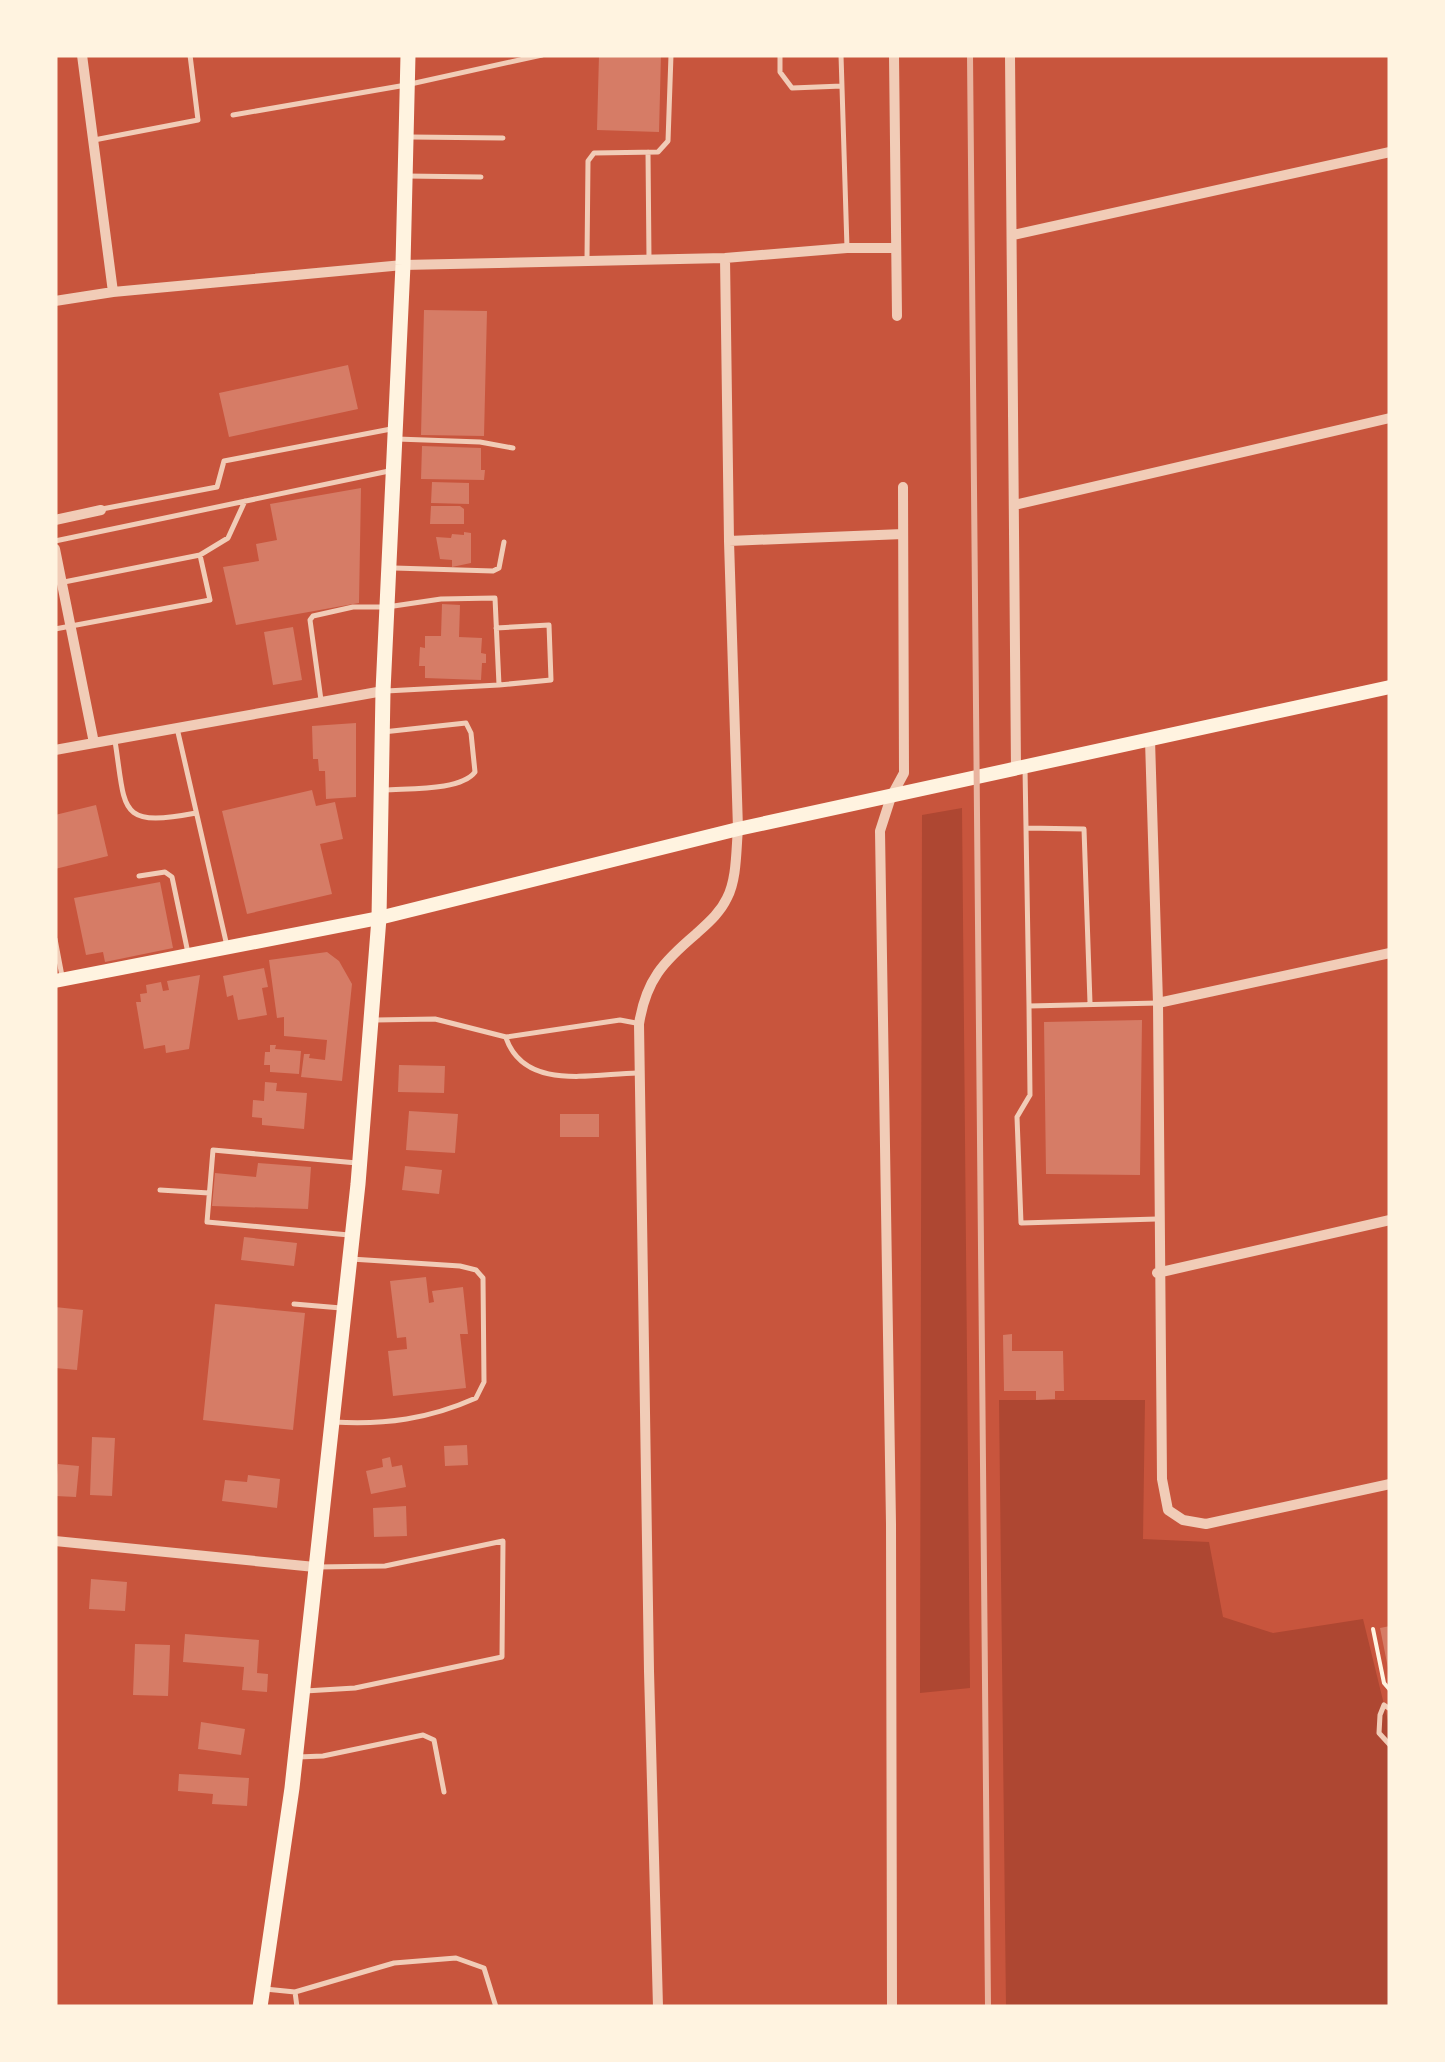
<svg xmlns="http://www.w3.org/2000/svg" width="1445" height="2062" viewBox="0 0 1445 2062" font-family="'Space Grotesk',sans-serif">
<style>
.green{fill:#ae4732}
.building{fill:#d67c66}
.lines{fill:none;stroke-linecap:round;stroke-linejoin:round}
.path{stroke:#fff3e0;stroke-width:4}
.service{stroke:#f1ccb7;stroke-width:5}
.minor{stroke:#f1ccb7;stroke-width:10}
.secondary{stroke:#fff3e0;stroke-width:14}
.primary{stroke:#fff3e0;stroke-width:15}
.rail{stroke:#e9b49f;stroke-width:6}
</style>
<rect width="100%" height="100%" fill="#c8553d"/>
<path class="green" d="M962,808l8,880 -50,5 2,-878z
M999,1400h146l-2,139 66,3 14,75 50,16 90,-14 27,110v278h-384z"/>
<path class="building" d="M599,55h62l-2,77 -62,-2z
M424,310l63,1 -3,125 -63,-1z
M348,365l10,44 -129,28 -10,-44z
M422,446l59,2v22h4l-1,10 -63,-1z
M432,482l37,1v21l-38,-1z
M361,488l-2,115 -123,22 -13,-58 36,-6 -3,-17 21,-4 -7,-36z
M431,506h29l4,3v15h-34z
M464,532l7,1v30l-19,4v-7l-12,-1 -4,-22 15,1 1,-4 12,1z
M442,604l18,1 -1,32 23,1 -1,15 5,1v9h-4l-1,17 -56,-2v-12h-6l1,-19 5,1v-12h16z
M293,627l9,53 -29,5 -9,-53z
M356,723v74l-30,2 -1,-28h-6l-1,-12h-5l-1,-33z
M312,790l4,16 19,-4 8,37 -23,5 12,50 -85,20 -25,-103z
M96,805l12,51 -53,13v-54z
M160,882l13,66 -68,14 -2,-10 -17,3 -12,-57z
M327,952l12,9 13,23 -10,97 -41,-4 3,-23h6l-1,4 16,2 2,-20 -43,-4v-19l-7,1 -8,-58z
M264,968l4,19 -6,1 5,27 -29,5 -5,-25 -6,2 -4,-21z
M200,975l-11,74 -23,4 -1,-8 -21,4 -8,-47h5l-1,-8 7,-1 -1,-8 15,-3 2,9 6,-1 -2,-9z
M1142,1020l-2,155 -94,-1 -2,-152z
M270,1045h6l-1,4 26,2 -2,23 -29,-2v-7h-6l1,-13h5z
M399,1065l46,1 -1,27 -46,-1z
M265,1082l12,1 -1,8 31,2 -3,36 -42,-4v-7l-10,-1 1,-17 11,1z
M409,1111l49,3 -3,39 -49,-3z
M560,1114h39v23h-39z
M258,1163l53,4 -3,42 -96,-3 3,-33 41,4z
M405,1166l37,4 -3,24 -37,-4z
M244,1237l53,6 -3,23 -53,-6z
M426,1277l3,26 5,-1 -2,-11 31,-4 5,47h-8l6,54 -73,8 -5,-45 19,-2 -1,-12 -9,1 -7,-57z
M215,1304l90,9 -12,117 -90,-10z
M55,1307l28,3 -6,60 -22,-2z
M1012,1334v17h51l1,40h-9v8l-19,1v-9h-32l-1,-56z
M92,1437l23,1 -3,58 -22,-1z
M467,1445l1,20 -23,1 -1,-20z
M390,1457l2,10 10,-2 4,22 -35,7 -5,-23 17,-4 -1,-8z
M58,1464l21,2 -3,31 -21,-1z
M248,1475l32,4 -3,29 -55,-7 3,-21 22,2z
M406,1506l1,30 -33,1 -1,-29z
M91,1579l36,3 -2,29 -36,-2z
M1390,1626v42h-2l-8,-40z
M185,1634l74,6 -2,33 11,1 -1,18 -25,-2 2,-23 -61,-5z
M135,1644l35,1 -2,51 -35,-1z
M201,1722l44,7 -4,26 -43,-6z
M179,1774l70,4 -2,28 -35,-2 1,-10 -35,-3z"/>
<g class="lines">
<path class="path" d="M1373,1629l11,54 6,7"/>
<path class="service" d="M780,55v17l12,16 50,-2
M841,55l6,193
M233,115l173,-30 136,-30
M411,137l92,1
M94,140l104,-20 -8,-65
M648,152l1,107
M406,176l75,1
M587,260l1,-99 6,-8 64,-1 10,-11 3,-86
M397,439l83,3 33,6
M102,509l115,-22 7,-26 167,-32
M55,541l334,-70
M394,568l99,3 6,-3 5,-26
M64,582l136,-27 28,-17 17,-37
M496,628l53,-3 2,55 -52,5
M55,629l155,-29 -10,-45
M321,700l-11,-80 3,-4 40,-9h34l54,-8 54,-1 4,87 -113,6
M177,728l50,218
M383,732l83,-9 5,10 4,39c-14,19 -67,16 -91,18
M115,741c11,70 2,87 81,72
M1025,768l4,238 129,-3
M1026,828l58,1 6,174
M139,876l26,-4 7,5 16,76
M55,939l7,37
M1029,1006l1,89 -13,22 4,106 136,-4
M376,1020l59,-1 71,18 114,-17 16,3
M506,1038c19,53 85,36 131,35
M160,1190l49,3
M349,1235l-142,-13 6,-72 144,13
M294,1304l47,4
M334,1422c51,3 95,-3 142,-24l8,-16 -1,-104 -7,-8 -16,-4 -109,-7
M305,1691l50,-3 147,-31 1,-116 -118,25 -68,1
M1390,1709l-6,-4 -4,10 -1,18 11,12
M298,1757l25,-1 100,-21 11,5 10,52
M265,1989l30,3 99,-29 62,-5 28,10 12,39
M295,1992l2,15"/>
<path class="minor" d="M82,55l31,237
M894,55l3,261
M1010,55l6,715
M1013,235l377,-83
M55,301l58,-9 290,-27 322,-7 122,-10h49
M1014,505l376,-87
M55,520l46,-10
M729,541l174,-7
M55,549l39,194
M1150,740l8,263 4,476 6,31 15,10 23,4 184,-40
M55,750l328,-59
M1158,1003l232,-50
M1157,1273l233,-53
M55,1541l260,26
M658,2007l-9,-336 -10,-647c7,-44 24,-62 57,-90 12,-11 24,-21 31,-36 10,-19 9,-48 11,-69l-9,-288 -4,-283
M892,2007l-1,-483 -11,-693 11,-34 13,-24 -1,-286"/>
<path class="secondary" d="M55,981l324,-63 359,-89 652,-142"/>
<path class="primary" d="M260,2007l32,-219 66,-604 13,-164 8,-102 4,-227 20,-426 5,-210"/>
<path class="rail" d="M970,55l18,1952"/>
</g>
<rect width="1445" height="2062" fill="none" stroke="#fff3e0" stroke-width="115"/>
</svg>
